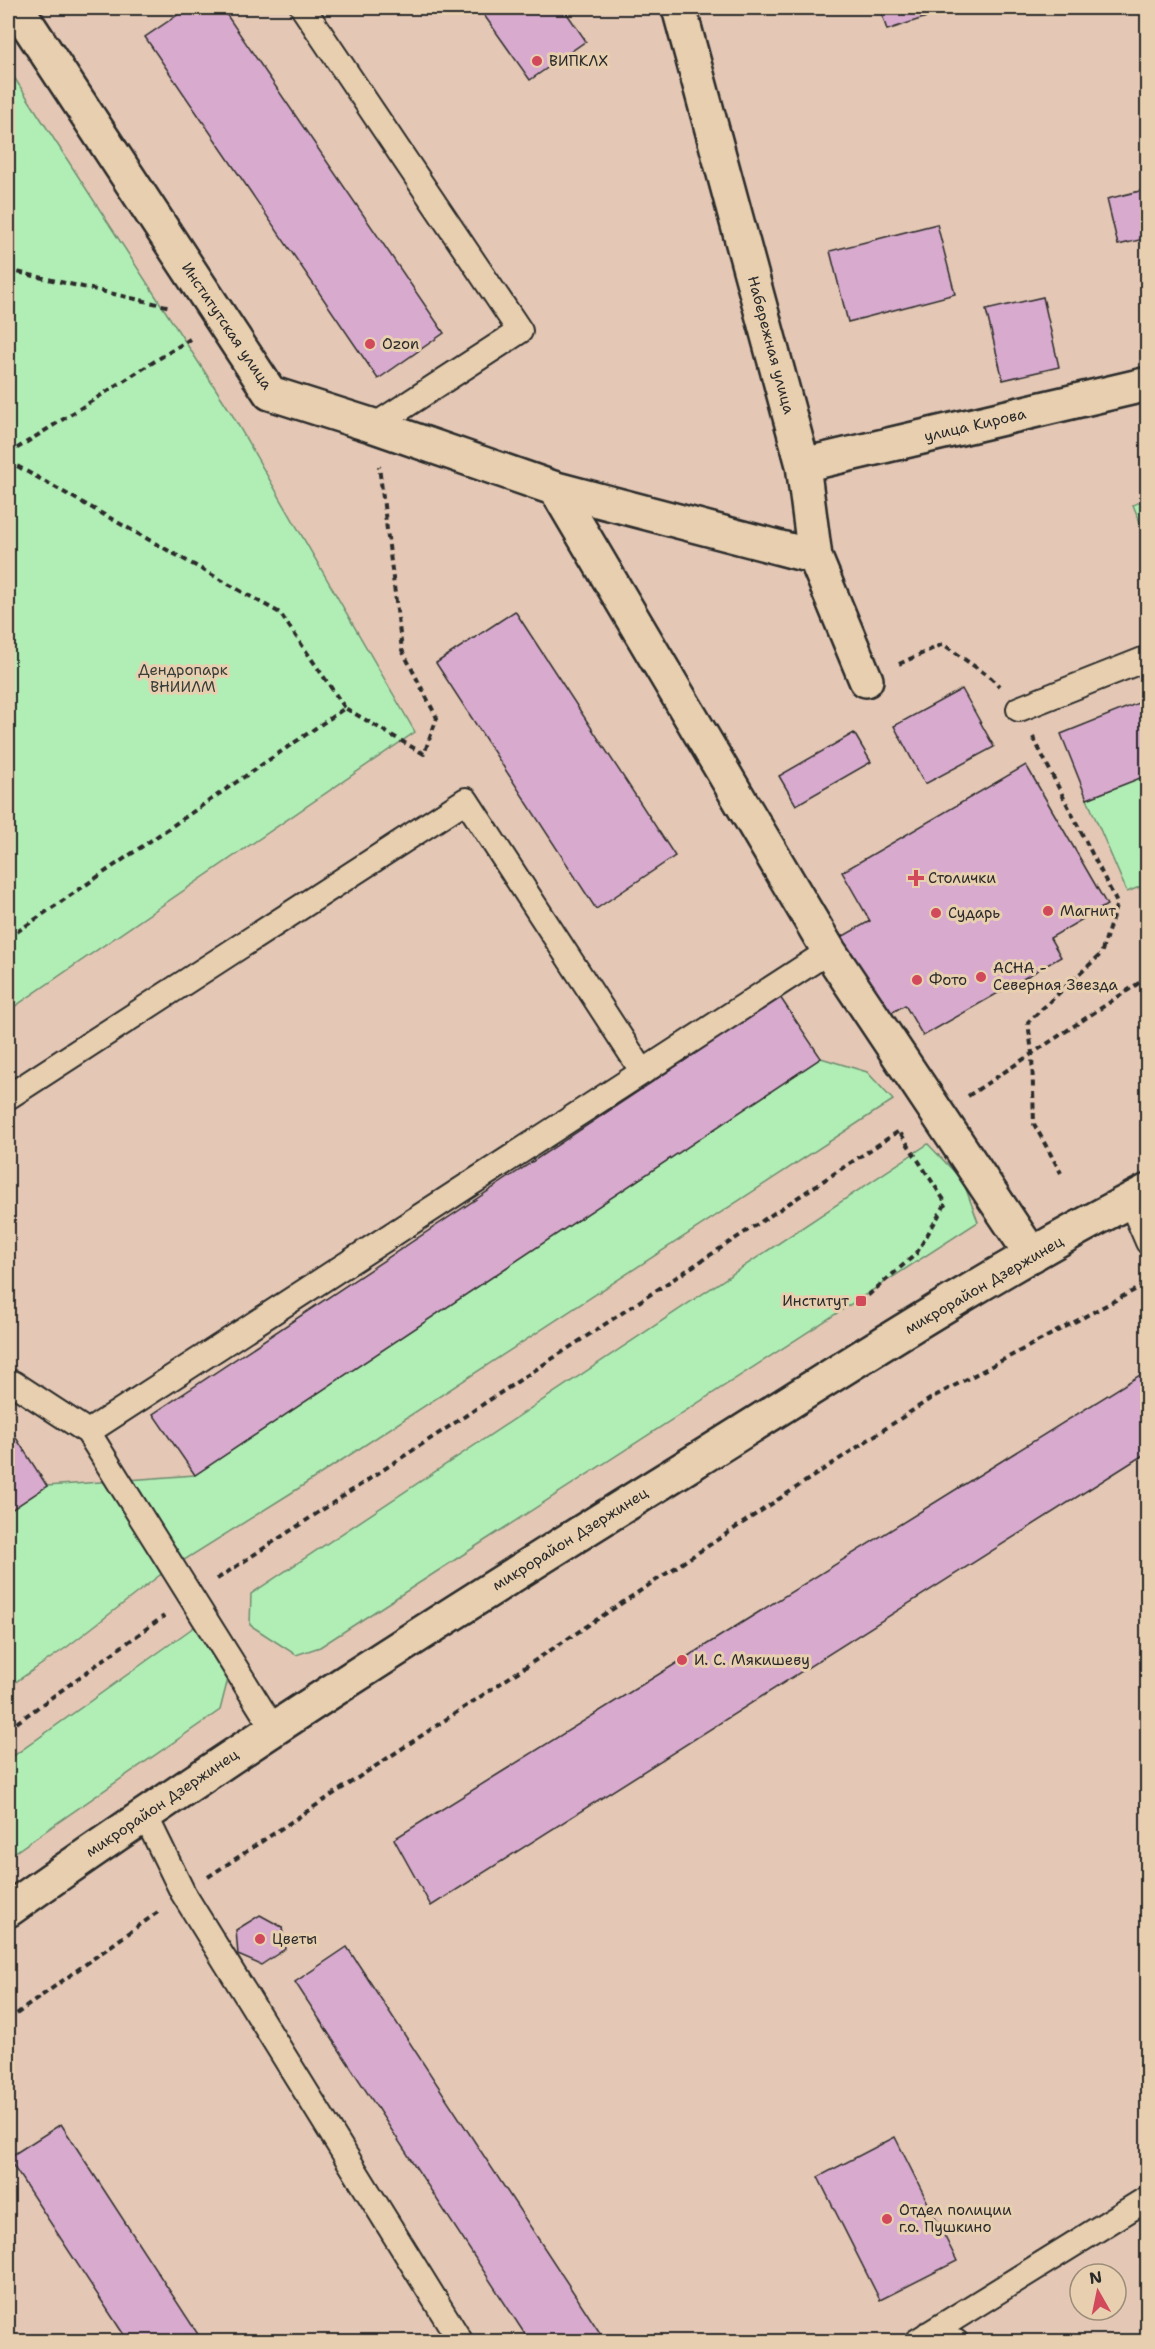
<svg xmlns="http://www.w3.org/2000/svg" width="1155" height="2349" viewBox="0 0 1155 2349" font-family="'Shantell Sans',sans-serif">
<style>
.green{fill:#b1eeb5;stroke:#6e8c70;stroke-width:1.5}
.building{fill:#d8abce;stroke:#2b2b2b;stroke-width:1.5}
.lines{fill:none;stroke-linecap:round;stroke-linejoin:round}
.lane-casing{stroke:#2b2b2b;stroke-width:28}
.street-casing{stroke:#2b2b2b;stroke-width:38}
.secondary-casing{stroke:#2b2b2b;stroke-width:38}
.path{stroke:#2b2b2b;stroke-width:4;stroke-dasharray:6 4.5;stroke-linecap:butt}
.lane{stroke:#e7cfaf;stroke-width:24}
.street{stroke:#e7cfaf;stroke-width:33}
.secondary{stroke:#e7cfaf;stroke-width:33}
.poi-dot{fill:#d1495b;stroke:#e7cfaf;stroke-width:2}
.labels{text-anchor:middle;stroke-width:6;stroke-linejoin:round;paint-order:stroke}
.poi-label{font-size:15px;fill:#2b2b2b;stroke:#e7cfaf;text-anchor:start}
.street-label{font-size:15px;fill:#2b2b2b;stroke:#e7cfaf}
.park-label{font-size:15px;fill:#383e39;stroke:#e7cfaf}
</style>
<rect width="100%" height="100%" fill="#e4c8b5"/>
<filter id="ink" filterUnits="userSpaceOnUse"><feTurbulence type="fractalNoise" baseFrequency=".0167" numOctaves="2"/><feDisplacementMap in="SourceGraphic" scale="12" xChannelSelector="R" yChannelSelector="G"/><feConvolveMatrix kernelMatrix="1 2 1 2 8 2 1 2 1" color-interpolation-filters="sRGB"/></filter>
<g filter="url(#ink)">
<path class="green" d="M8,68l222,343 185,321 -407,279z
M1147,499v40l-14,-34z
M1147,775v109l-20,8 -40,-93z
M821,1058l46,14 26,28 -597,390 -136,85 -93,72 -59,40v-175l39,-26 148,-11z
M928,1144l35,37 15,41 -658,425 -24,8 -46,-30 1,-31z
M201,1622l28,53 -9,35 -212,147v-97z"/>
<path class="building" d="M188,8h34l222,325 -66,46 -233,-342z
M479,8h84l23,33 -56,39z
M479,8h84l23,33 -56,39z
M880,8h74l-67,22z
M1148,189v49l-30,7 -11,-46z
M937,224l18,70 -107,28 -18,-71z
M1043,297l16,70 -56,13 -17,-70z
M515,611l160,245 -79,53 -160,-246z
M962,689l32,58 -69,37 -31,-58z
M1148,699v76l-61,24 -26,-65z
M854,733l17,29 -75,43 -17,-29z
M1026,765l81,140 -57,33 11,19 -138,79 -18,-31 -21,12 -46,-78 32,-18 -28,-49z
M780,997l41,61 -626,417 -42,-61z
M1148,1370v82l-717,454 -37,-67z
M11,1430l36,56 -39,26v-79z
M260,1915l22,12 3,22 -24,16 -23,-10 -2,-25z
M347,1947l259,395h-76l-235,-360z
M61,2124l142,218h-75l-4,-7 -116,-177z
M895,2137l62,124 -77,39 -62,-123z"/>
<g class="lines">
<g class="lane-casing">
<path id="lane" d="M303,8l217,323 -146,95
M1019,709l129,-51
M8,1097l458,-297 177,272
M1130,1200l18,42
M8,1387l5,-4 75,49 185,296
M88,1432l741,-481
M144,1813l39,80 278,449
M928,2334l28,8
M916,2342l232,-144"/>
</g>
<g class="street-casing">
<path id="street" d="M17,8l253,385 104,33 182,63 259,68
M679,8l124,457 12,92 51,123
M803,465l345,-81
M556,489l273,462 203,304"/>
</g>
<g class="secondary-casing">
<path id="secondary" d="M8,1910c223,-158 454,-304 686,-448 149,-93 297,-190 454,-271"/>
</g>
<path class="path" d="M8,270l163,37
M8,454l182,-115
M8,461l272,152 65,95
M899,664l44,-20 48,34 8,8
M1033,737l84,166 -16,51 -73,68 4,31 2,71 27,49
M8,938l337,-230 79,46 13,-36 -35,-68 -23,-184
M968,1096l180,-119
M217,1579l682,-448 47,72 -30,51 -51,44
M8,1729l156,-113
M208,1877l725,-480 215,-114
M8,2020l150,-108"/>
<use href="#lane" class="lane"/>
<use href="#street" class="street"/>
<use href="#secondary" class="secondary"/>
</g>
</g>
<g class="poi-dot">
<circle cx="537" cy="61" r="6"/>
<circle cx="370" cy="344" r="6"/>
<path d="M913 869h6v6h6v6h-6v6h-6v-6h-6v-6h6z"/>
<circle cx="1048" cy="911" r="6"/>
<circle cx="936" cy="913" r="6"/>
<circle cx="981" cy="977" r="6"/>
<circle cx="917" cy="980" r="6"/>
<rect x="855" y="1295" width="12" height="12" rx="3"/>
<circle cx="682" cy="1660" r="6"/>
<circle cx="260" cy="1939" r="6"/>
<circle cx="887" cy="2219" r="6"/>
</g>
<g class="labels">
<g class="poi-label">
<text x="549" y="66">ВИПКЛХ</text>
<text x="382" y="349">Ozon</text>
<text x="928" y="883">Столички</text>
<text x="1060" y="916">Магнит</text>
<text x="948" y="918">Сударь</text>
<text x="993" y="973">АСНА -<tspan x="993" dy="17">Северная Звезда</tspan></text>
<text x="929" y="985">Фото</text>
<text x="849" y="1306" text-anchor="end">Институт</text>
<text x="694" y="1665">И. С. Мякишеву</text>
<text x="272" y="1944">Цветы</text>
<text x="899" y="2215">Отдел полиции<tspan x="899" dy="17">г.о. Пушкино</tspan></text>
</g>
<g class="street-label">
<text transform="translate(227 326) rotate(56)" y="5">Институтская улица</text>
<text transform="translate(771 345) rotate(75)" y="5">Набережная улица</text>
<text transform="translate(975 425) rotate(-13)" y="5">улица Кирова</text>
<text transform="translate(984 1285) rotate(-30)" y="5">микрорайон Дзержинец</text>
<text transform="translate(570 1539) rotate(-32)" y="5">микрорайон Дзержинец</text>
<text transform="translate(162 1803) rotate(-34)" y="5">микрорайон Дзержинец</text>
</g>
<g class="park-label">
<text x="183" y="675">Дендропарк<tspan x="183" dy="17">ВНИИЛМ</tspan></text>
</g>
</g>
<rect width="1155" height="2349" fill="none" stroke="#e7cfaf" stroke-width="30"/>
<rect x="15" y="15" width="1125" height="2319" fill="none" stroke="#2b2b2b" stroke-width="2" filter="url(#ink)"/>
<g transform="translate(1098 2292) rotate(351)"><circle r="28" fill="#e7cfaf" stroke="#9c8d7a" stroke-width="1.5"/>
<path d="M0-4.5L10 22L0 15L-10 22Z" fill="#d1495b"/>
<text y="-9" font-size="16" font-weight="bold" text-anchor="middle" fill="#2b2b2b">N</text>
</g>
</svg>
